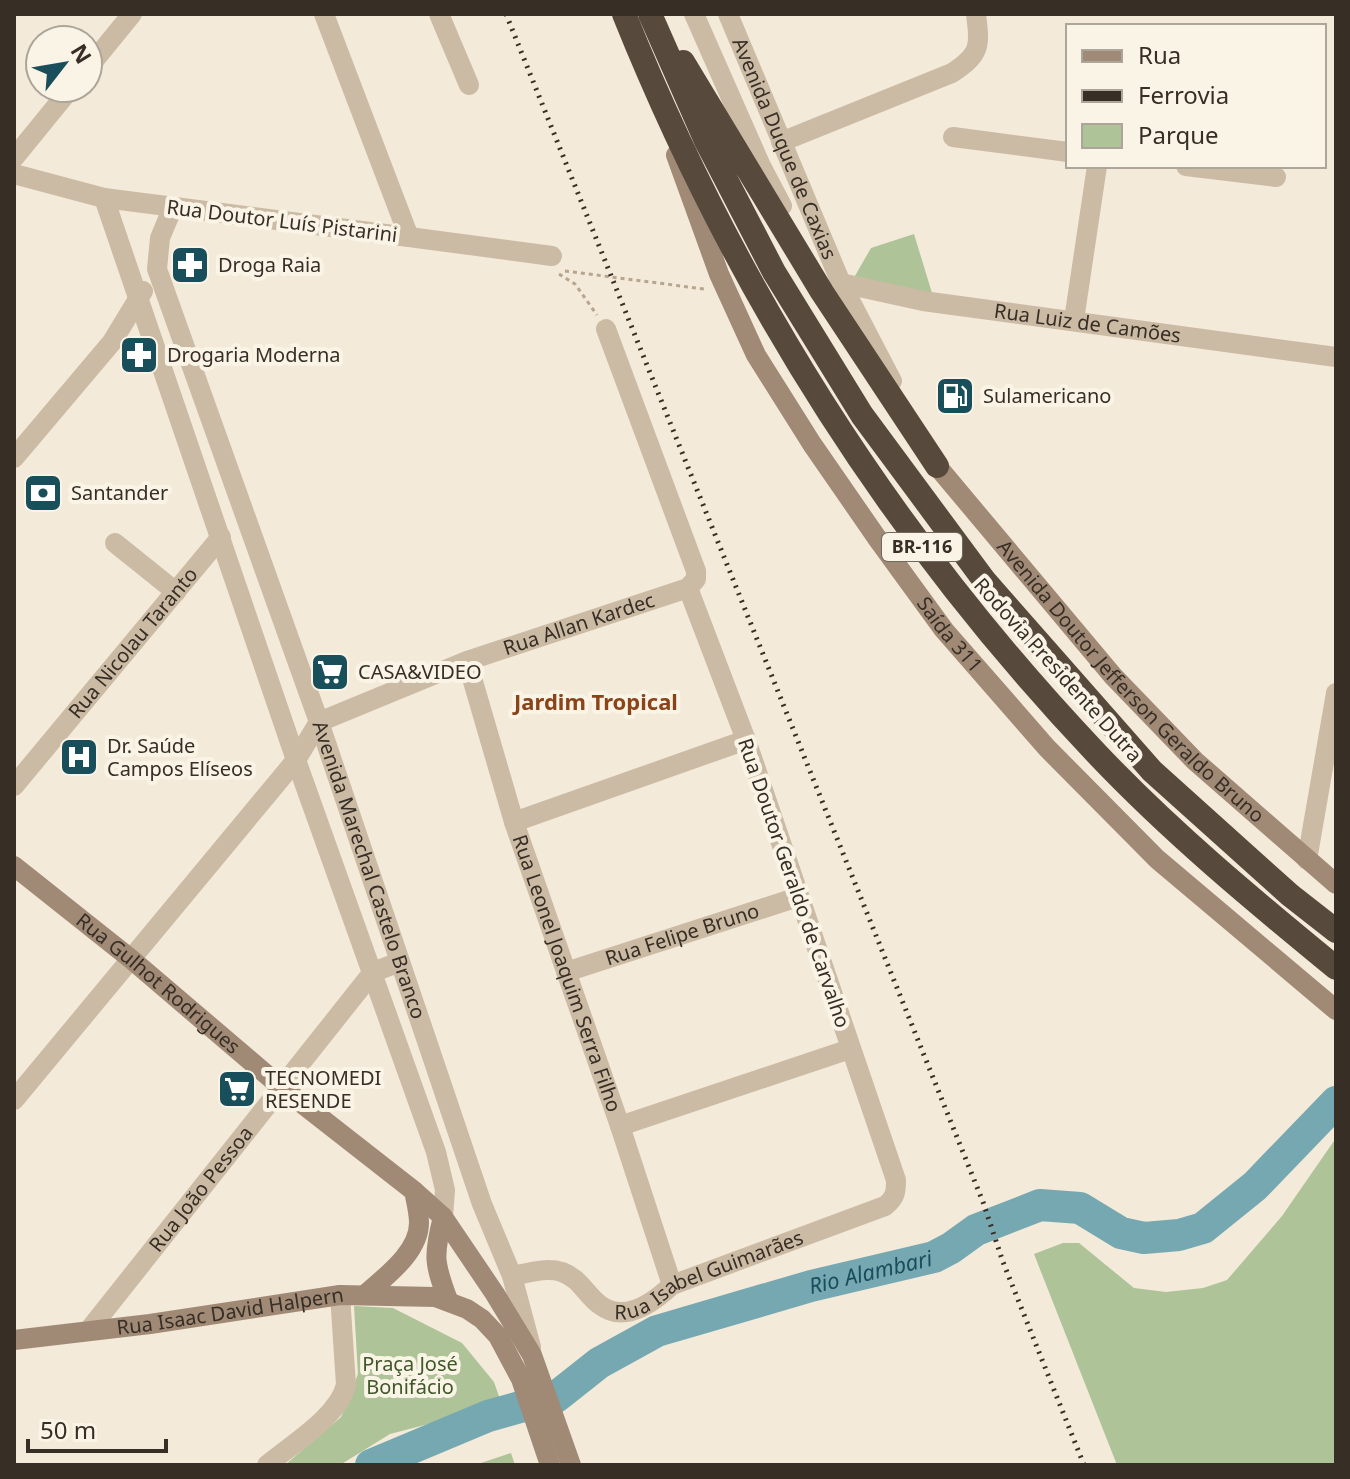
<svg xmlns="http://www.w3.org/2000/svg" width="1350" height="1479" viewBox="0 0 1350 1479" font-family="'Noto Sans',sans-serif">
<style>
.green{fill:#afc398}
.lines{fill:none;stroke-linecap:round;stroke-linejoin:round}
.river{stroke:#76a8b2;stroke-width:32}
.path{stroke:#b8a58f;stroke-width:3;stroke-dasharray:4 4;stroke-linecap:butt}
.minor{stroke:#ccbba4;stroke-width:20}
.tertiary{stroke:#ccbba4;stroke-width:20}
.secondary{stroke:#a08a76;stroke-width:20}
.motorway{stroke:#58493d;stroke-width:24}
.rail{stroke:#372e26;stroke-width:5;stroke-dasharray:2 6;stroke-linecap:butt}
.labels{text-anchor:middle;stroke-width:8;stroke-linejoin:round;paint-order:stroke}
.shield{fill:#faf4e6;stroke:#726960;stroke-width:2}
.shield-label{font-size:18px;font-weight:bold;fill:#372e26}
.street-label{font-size:20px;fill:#372e26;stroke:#faf4e6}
.poi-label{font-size:20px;fill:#372e26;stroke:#faf4e6;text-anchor:start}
.park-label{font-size:20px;fill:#405729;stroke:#faf4e6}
.neighbourhood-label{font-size:22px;font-weight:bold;fill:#8b431a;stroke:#faf4e6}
.water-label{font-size:22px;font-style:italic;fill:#194e5b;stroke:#faf4e6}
</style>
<rect width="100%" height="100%" fill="#f3ead9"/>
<path class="green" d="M914,234l18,59 -80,-12 19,-33z
M1336,1138v327h-219l-83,-211 29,-11h16l55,45 32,4 37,-4 24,-8 55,-64z
M354,1306l39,2 69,35 32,39 8,23 -112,29 -50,31h-55l56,-48 17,-43z
M511,1453l4,12h-40z"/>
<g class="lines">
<path class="river" id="s1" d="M371,1465l117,-49 68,-19 43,-34 58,-32 154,-45 123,-29 17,-9 25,-18 64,-25 40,3 41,25 23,5 35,-3 24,-7 52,-42 81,-84"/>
<path class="path" d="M565,271l139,18
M559,274l16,10 22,31"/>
<g class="minor">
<path d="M439,14l30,71"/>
<path d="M88,68l44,-54"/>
<path d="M953,137l115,15"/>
<path d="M781,142l171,-69c29,-19 28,-27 24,-59"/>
<path d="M14,158l57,-70"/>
<path d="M1186,166l90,11"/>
<path d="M14,174l90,24"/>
<path d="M409,237l143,19"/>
<path id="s2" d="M841,283l82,18 413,56"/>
<path d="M1074,320l23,-154"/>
<path d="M115,543l61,49"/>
<path id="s3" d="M467,661l47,161 106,304 52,159"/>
<path id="s4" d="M14,786l207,-249"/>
<path d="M514,822l232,-82"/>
<path d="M1307,860l29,-167"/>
<path id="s5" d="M566,972l232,-75"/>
<path id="s6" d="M14,1100l282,-340 23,-38 148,-61 221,-73 8,-9v-8l-90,-242"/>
<path d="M620,1126l230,-77"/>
<path id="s7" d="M512,1276c16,-3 34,-9 50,-4 19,7 23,22 38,33 25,19 54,-3 72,-20l213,-79c10,-8 11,-13 11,-26l-150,-440 -58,-152"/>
<path id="s8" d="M89,1330l284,-358 27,-10"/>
<path d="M267,1465c25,-21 71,-48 79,-80l-6,-90"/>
</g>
<g class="tertiary">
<path d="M324,14l85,223 -305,-39 192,562 140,392 9,38 -2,27"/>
<path d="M694,14l67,152 21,40"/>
<path id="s9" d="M728,14l113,269 51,98"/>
<path id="s10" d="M173,207l-13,31 -3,31 162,453 163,482 30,72 19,71"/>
<path d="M14,458l98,-116 31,-51"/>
</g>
<g class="secondary">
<path id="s11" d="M676,155l43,119 37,81 56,89 65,94 67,92 103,118 110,111 179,151"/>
<path id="s12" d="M937,466l176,210 82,85 141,123"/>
<path id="s13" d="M14,866l117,93 150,128 133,104 29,26 52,77 37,61 39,110"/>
<path d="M443,1217c-10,39 -9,46 5,83"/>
<path d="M366,1294c20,-18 53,-42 53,-71 0,-11 -3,-22 -5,-32"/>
<path id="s14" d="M14,1340l136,-16 190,-29 95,2 32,12 15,10 16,17 23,43 29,86"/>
</g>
<path class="motorway" d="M624,14c111,276 268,524 473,740 74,78 156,146 239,214
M650,14l56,127 68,131 88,143 122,165 168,191 138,124 46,36
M683,62l139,230 115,174"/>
<path class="rail" d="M506,14l477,1188 20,60 81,203"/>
</g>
<defs>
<g id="pharmacy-square" transform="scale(2)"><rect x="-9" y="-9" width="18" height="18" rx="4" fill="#194e5b" stroke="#faf4e6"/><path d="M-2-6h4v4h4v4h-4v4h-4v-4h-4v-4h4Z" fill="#fff"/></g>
<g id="fuel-square" transform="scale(2)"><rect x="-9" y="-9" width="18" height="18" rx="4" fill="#194e5b" stroke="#faf4e6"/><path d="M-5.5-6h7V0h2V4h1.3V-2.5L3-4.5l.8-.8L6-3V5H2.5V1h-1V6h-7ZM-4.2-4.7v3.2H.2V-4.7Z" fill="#fff"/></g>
<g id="bank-square" transform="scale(2)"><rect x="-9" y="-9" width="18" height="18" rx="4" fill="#194e5b" stroke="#faf4e6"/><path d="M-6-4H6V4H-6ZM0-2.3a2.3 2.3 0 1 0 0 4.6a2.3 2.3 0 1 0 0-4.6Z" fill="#fff"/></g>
<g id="supermarket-square" transform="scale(2)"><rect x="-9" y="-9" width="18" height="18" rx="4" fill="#194e5b" stroke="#faf4e6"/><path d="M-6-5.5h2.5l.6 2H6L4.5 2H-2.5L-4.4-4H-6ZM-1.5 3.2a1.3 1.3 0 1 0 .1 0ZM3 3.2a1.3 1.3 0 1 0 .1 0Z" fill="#fff"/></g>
<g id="hospital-square" transform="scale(2)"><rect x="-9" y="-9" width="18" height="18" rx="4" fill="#194e5b" stroke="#faf4e6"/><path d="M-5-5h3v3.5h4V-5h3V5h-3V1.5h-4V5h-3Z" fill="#fff"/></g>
</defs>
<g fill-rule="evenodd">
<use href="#pharmacy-square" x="190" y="265"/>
<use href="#pharmacy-square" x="139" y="355"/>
<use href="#fuel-square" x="955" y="396"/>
<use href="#bank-square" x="43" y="493"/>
<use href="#supermarket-square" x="330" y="672"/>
<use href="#hospital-square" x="79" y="757"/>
<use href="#supermarket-square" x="237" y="1089"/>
</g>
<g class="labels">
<rect class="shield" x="882" y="533" width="80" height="28" rx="6"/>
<g class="shield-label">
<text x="922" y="553">BR-116</text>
</g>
<g class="street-label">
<text dy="7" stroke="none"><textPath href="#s9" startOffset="146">Avenida Duque de Caxias</textPath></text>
<text transform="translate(282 221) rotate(7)" y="7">Rua Doutor Luís Pistarini</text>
<text dy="7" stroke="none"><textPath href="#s2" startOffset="250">Rua Luiz de Camões</textPath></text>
<text dy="7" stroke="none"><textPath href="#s6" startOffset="764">Rua Allan Kardec</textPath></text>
<text dy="7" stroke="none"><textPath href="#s11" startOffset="556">Saída 311</textPath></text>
<text dy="7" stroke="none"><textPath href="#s4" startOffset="186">Rua Nicolau Taranto</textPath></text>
<text transform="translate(1058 670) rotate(48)" y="7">Rodovia Presidente Dutra</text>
<text dy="7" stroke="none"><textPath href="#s12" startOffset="290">Avenida Doutor Jefferson Geraldo Bruno</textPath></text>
<text dy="7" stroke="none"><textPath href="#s10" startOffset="702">Avenida Marechal Castelo Branco</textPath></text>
<text transform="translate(794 883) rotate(71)" y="7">Rua Doutor Geraldo de Carvalho</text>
<text dy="7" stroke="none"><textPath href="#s5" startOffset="122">Rua Felipe Bruno</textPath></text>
<text dy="7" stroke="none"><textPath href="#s3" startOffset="328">Rua Leonel Joaquim Serra Filho</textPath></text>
<text dy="7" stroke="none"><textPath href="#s13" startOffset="186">Rua Gulhot Rodrigues</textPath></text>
<text dy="7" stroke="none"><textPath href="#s8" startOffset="180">Rua João Pessoa</textPath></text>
<text dy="7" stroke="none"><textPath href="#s7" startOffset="220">Rua Isabel Guimarães</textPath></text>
<text dy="7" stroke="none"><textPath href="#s14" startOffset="218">Rua Isaac David Halpern</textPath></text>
</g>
<g class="poi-label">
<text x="218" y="272">Droga Raia</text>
<text x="167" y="362">Drogaria Moderna</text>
<text x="983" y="403">Sulamericano</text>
<text x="71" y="500">Santander</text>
<text x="358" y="679">CASA&amp;VIDEO</text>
<text x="107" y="753">Dr. Saúde<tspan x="107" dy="23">Campos Elíseos</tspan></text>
<text x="265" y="1085">TECNOMEDI<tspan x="265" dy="23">RESENDE</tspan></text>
</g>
<g class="park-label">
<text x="410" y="1371">Praça José<tspan x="410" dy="23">Bonifácio</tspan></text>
</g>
<g class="neighbourhood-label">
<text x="596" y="710">Jardim Tropical</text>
</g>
<g class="water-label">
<text dy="8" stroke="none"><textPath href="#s1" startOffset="540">Rio Alambari</textPath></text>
</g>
</g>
<rect width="1350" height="1479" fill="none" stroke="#372e26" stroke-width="32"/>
<rect x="1066" y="24" width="260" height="144" fill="#faf4e6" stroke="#aca599" stroke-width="2"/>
<rect x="1082" y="50" width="40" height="12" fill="#a08a76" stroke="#aca599" stroke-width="2"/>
<text x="1138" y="64" font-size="24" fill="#372e26">Rua</text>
<rect x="1082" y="90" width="40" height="12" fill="#372e26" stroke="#aca599" stroke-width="2"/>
<text x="1138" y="104" font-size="24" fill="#372e26">Ferrovia</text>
<rect x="1082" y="124" width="40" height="24" fill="#afc398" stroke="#aca599" stroke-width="2"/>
<text x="1138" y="144" font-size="24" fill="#372e26">Parque</text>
<g transform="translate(64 64) rotate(59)"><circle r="38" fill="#faf4e6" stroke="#aca599" stroke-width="2"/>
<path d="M0-6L14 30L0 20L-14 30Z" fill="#194e5b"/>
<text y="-12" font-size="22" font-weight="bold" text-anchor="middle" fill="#372e26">N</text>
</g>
<path d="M28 1439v12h138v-12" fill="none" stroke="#372e26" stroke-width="4"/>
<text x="40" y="1439" font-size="24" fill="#372e26" stroke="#faf4e6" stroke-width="6" paint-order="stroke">50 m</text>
</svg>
